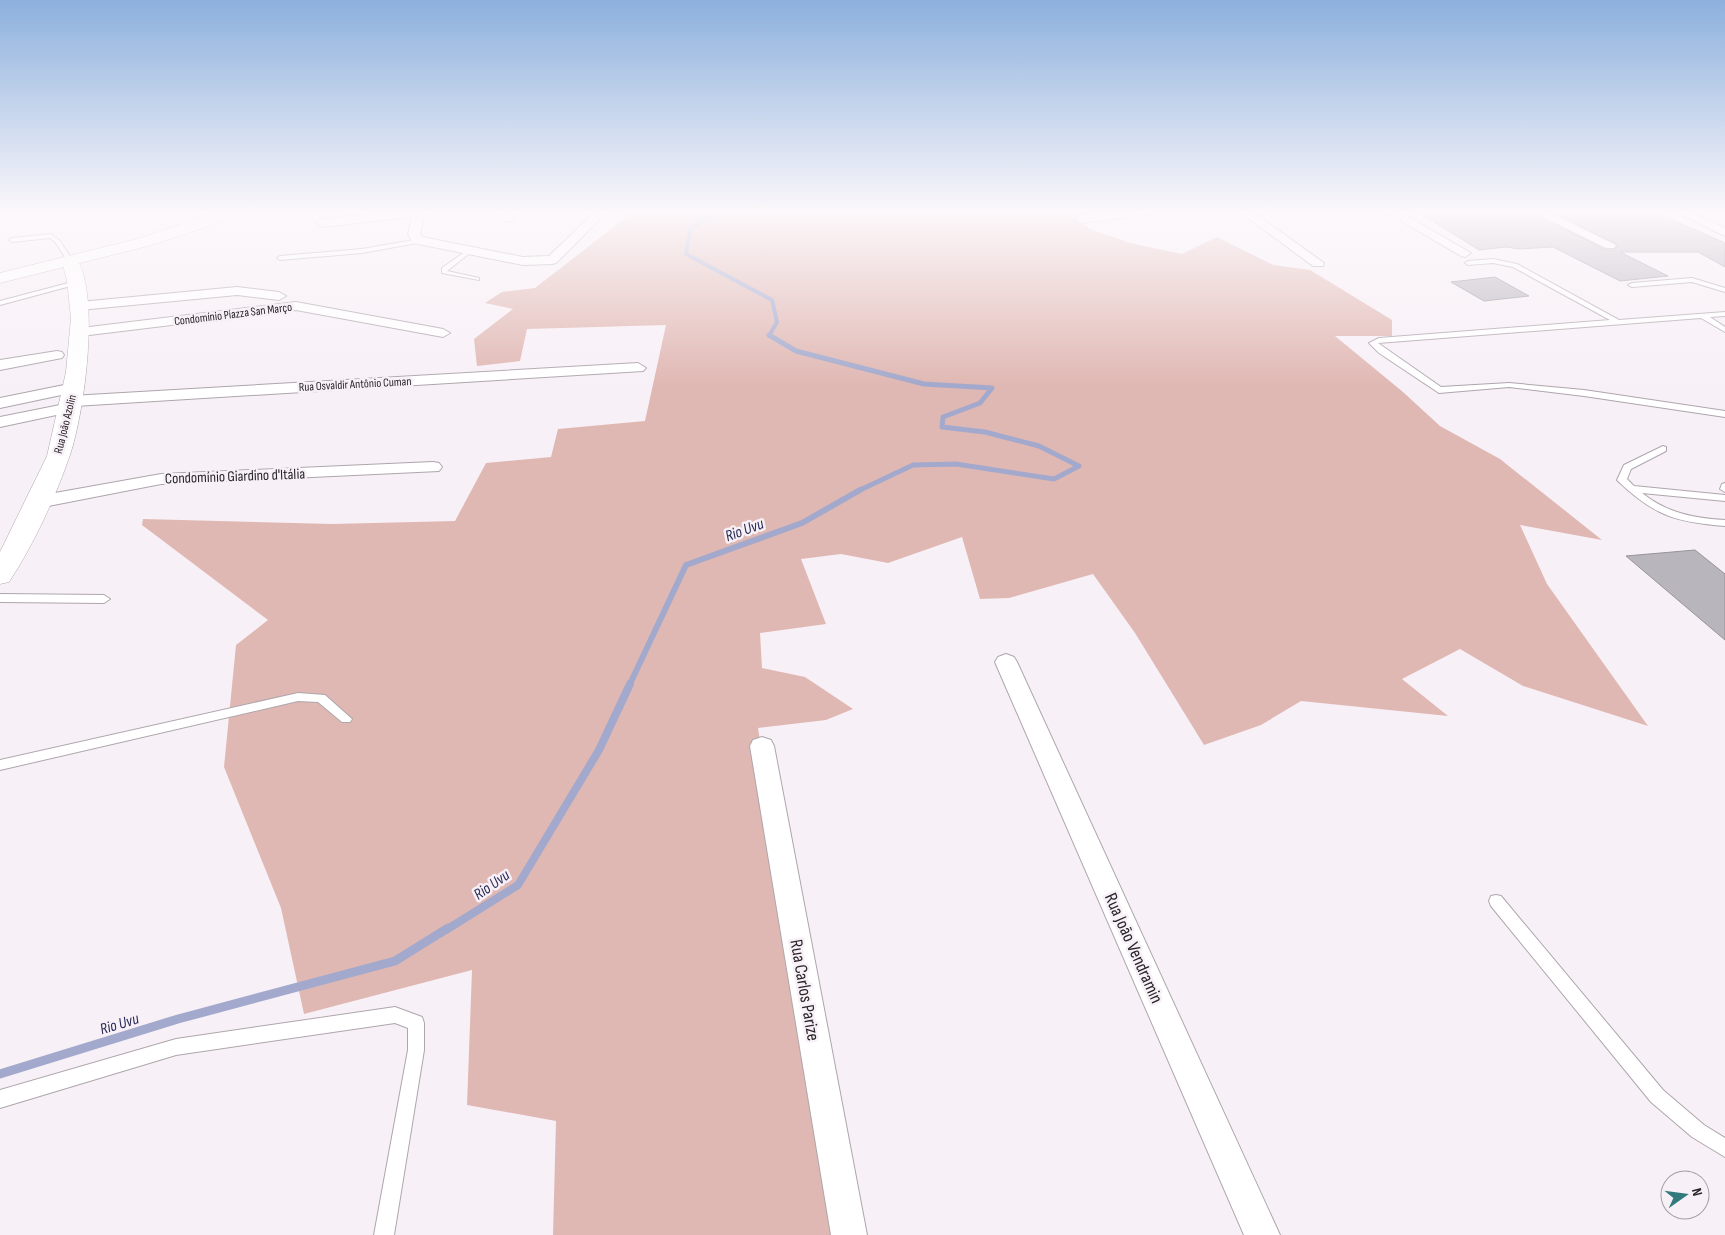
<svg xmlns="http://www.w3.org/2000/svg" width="1725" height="1235" viewBox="0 0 1725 1235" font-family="'Sofia Sans Condensed',sans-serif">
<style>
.green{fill:#e0b8b3}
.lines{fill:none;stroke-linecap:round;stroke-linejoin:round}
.stream-far4{stroke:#a3a9cc;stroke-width:4}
.stream-far3{stroke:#a3a9cc;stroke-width:5}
.stream-far2{stroke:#a3a9cc;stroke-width:6}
.stream-far1{stroke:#a3a9cc;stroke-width:8}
.stream{stroke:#a3a9cc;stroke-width:9}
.building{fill:#b9b5bd;stroke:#96939a}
.service-casing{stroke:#aea6ac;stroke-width:2}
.minor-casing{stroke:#aea6ac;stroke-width:2}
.tertiary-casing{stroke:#aea6ac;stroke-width:1}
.secondary-casing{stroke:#aea6ac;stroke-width:1}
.service{fill:#fff;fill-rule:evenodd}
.minor{fill:#fff;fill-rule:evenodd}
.tertiary{fill:#fff;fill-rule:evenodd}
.secondary{fill:#fff;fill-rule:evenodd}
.labels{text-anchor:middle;stroke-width:5;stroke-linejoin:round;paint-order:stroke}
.far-street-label{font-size:12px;fill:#272426;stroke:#f8f0f7}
.street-label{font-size:15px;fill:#272426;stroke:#f8f0f7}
.water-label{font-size:16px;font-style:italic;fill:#262855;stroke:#f8f0f7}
.near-street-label{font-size:18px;fill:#272426;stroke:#f8f0f7}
</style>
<rect width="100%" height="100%" fill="#f8f0f7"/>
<path class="green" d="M633,212h470l4,2 -31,4 14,11 40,14 52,11 35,-17 56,28 37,5 82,50v16h-57l68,56 37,34 60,33 102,81 -82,-15 27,59 101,142 -125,-40 -63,-37 -58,30 46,37 -147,-15 -40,24 -57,20 -69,-112 -42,-59 -84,24 -29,1 -18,-62 -74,26 -47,-9 -40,5 25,65 -66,9 2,35 43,9 48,32 -27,11 -68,8 80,507h-285l3,-114 -89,-16 5,-135 -168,44 -23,-106 -57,-141 12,-122 32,-25 -126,-95 1,-6 189,5 123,-3 31,-58 65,-6 7,-28 87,-8 21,-96 -139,4 -7,32 -43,5 -3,-27 39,-30 -28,-6 17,-11 33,-4z"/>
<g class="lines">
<path class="stream-far4" d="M704,212l1,7 -15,11 -4,24 86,46 5,22 -8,14"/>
<path class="stream-far3" d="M769,335l27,16 128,33 68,4 -12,15 -37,14 -1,10 43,5 54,14 40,20 -25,13 -98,-15 -43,1 -55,26"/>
<path class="stream-far2" d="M629,686l57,-121 116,-42 58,-33"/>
<path class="stream-far1" d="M446,930l72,-45 81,-135 31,-66"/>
<path class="stream" d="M0,1074l178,-55 217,-58 53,-33"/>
</g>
<path class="building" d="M1418,212h113l75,38h8l4,-5 -65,-33h102l70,31v24l-27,-15h-78l48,24 -48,5 -67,-34 -34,2 -13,-2 -27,3z
M1495,277l34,19 -45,5 -33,-19z
M1695,550l30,24v66l-99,-84z"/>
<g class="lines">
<g class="service-casing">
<path id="service" d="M766,212h21l-18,3z
M51,234l9,7 13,20 -1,1h-4l-12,-19 -6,-5 -38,4 -3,-2 3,-2z
M420,239l2,1v2l-60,11 -82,7 -3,-2 3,-2 82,-7z
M469,249l3,2 -1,1 -24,19 32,7v2l-37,-7v-5z
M1493,259l24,5 102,56 106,-8v4l-15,1 15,10v5l-24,-14 -323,25 63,44 68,-4 75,7 141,21v6l-141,-21 -75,-9 -70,6 -60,-40 -10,-10 10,-5 231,-18 -97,-53 -20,-4 -25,2 -3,-2 3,-2z
M1692,278l33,10v4l-33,-10 -60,5 -4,-2 4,-2z
M76,281l2,1v2l-78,21v-4z
M1663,446l3,1v4l-35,18 -4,10 7,7 91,9v6l-83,-8c25,20 51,25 83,27v6c-49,-4 -70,-10 -106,-44l-2,-2 7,-15z
M1725,483v9l-5,-3 2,-5z
M0,594l104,1 6,4 -6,4 -104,-1z
M298,693l27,2 27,24 -2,3h-8l-24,-20 -20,-1 -298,69v-10z
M1496,895l5,1 162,194 41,35 21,13v19l-33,-20 -41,-35 -160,-196 -2,-5 2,-5z
M395,1007l27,10 2,6v27l-30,185h-20l34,-185v-22l-13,-5 -219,32 -176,53v-18l176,-51z"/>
</g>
<g class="minor-casing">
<path id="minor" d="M390,212h35l-5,22 2,3 101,20 26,-1 46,-44h12l-51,51 -4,1 -29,1 -110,-22 -5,-9 4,-17 -89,10 -6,-4 6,-4z
M497,212h12l6,7 -2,2h-8z
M1111,212h41l-5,3 -65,8 -6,-4 6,-4z
M1240,212h13l71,51 -1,3h-10z
M1386,212h14l71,41 -6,4 -4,-1z
M1533,212h15l68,33 -2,3h-8z
M1676,212h15l34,16v8z
M237,287l42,5 7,4 -7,4 -42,-5 -157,15 -7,-4 7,-4z
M296,302l147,27 7,4 -7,4 -147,-27 -215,26 -7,-4 7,-4z
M57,351l5,1 2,3 -2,3 -62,12v-10z
M638,363l8,5 -3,3 -568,35 2,2 -2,3 -75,16v-10l65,-13 -2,-3 2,-3 6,-2z
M74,383l6,2 2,3 -2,3 -80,17v-10z
M433,462l6,1 3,4 -3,4 -278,13 -123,24 -7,-2 -2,-4 2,-4 7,-2 123,-22z
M1006,654l8,3 3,5 263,573h-36l-249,-573 3,-5z
M762,737l9,3 3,6 93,489h-36l-81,-489 3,-6z"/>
</g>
<g class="tertiary-casing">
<path id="tertiary" d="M70,256l6,2c25,36 8,156 -6,197 -14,41 -37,91 -61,127l-9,2v-32l47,-96 19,-84 5,-54 -4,-37 -5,-20 2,-3z"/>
</g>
<g class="secondary-casing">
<path id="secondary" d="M217,212h22l-30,14 -57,19 -152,38v-10l141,-35z"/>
</g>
<use href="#service" class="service"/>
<use href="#minor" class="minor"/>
<use href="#tertiary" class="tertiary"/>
<use href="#secondary" class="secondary"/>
</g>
<linearGradient id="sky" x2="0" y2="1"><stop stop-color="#8cb0dd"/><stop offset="0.55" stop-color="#fcf8fb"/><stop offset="1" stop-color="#fcf8fb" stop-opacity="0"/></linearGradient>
<rect width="1725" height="385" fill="url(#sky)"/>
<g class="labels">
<g class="far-street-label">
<text transform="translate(233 314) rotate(-7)" y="4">Condomínio Piazza San Março</text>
<text transform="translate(355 384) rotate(-3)" y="4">Rua Osvaldir Antônio Cuman</text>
<text transform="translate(65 424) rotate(-76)" y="4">Rua João Azolin</text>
</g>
<g class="street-label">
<text transform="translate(235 476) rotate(-2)" y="5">Condomínio Giardino d'Itália</text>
</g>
<g class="water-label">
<text transform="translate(744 529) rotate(-20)" y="6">Rio Uvu</text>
<text transform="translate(491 884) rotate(-35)" y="6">Rio Uvu</text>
<text transform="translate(119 1023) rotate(-17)" y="6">Rio Uvu</text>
</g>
<g class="near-street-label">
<text transform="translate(1134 948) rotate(66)" y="6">Rua João Vendramin</text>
<text transform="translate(805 990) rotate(80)" y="6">Rua Carlos Parize</text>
</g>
</g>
<g transform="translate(1685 1195) rotate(76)"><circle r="24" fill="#f8f0f7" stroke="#a49ea3"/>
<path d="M0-4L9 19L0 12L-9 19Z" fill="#317a7b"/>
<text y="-8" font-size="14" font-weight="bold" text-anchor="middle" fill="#272426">N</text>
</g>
</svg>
